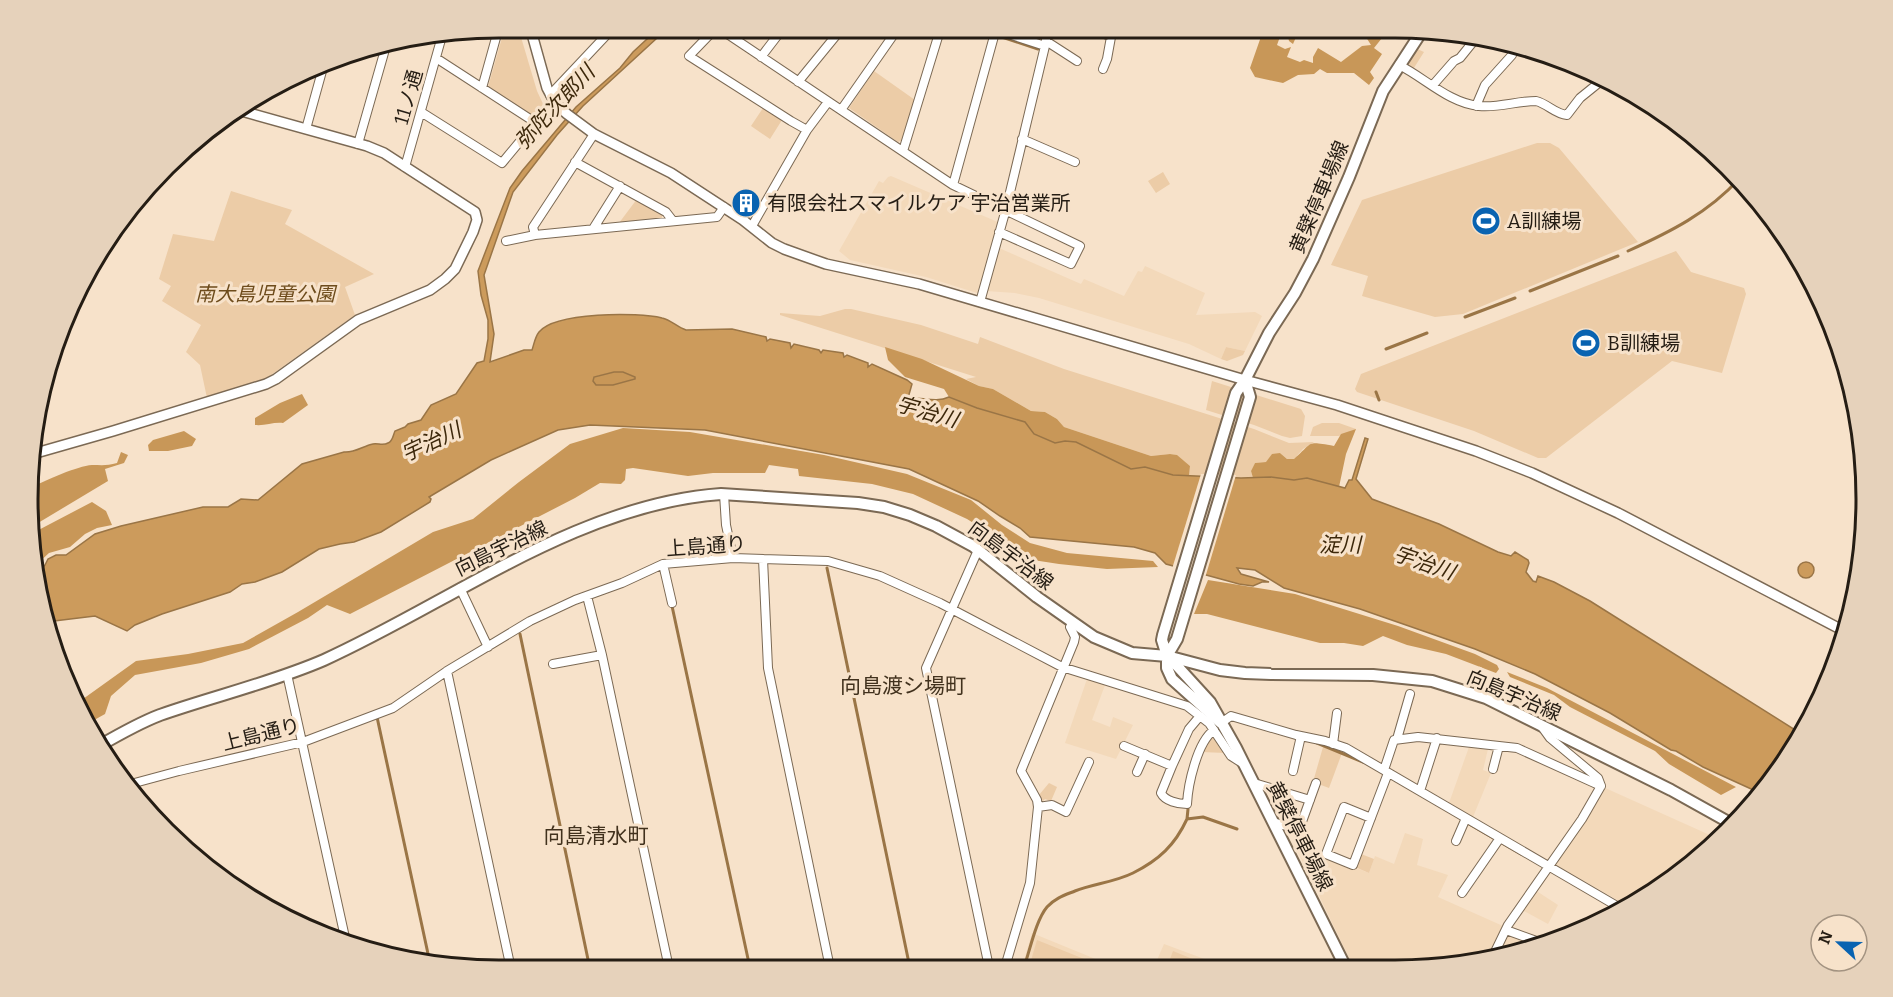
<svg xmlns="http://www.w3.org/2000/svg" width="1893" height="997" viewBox="0 0 1893 997" font-family="Bitter,'Noto Sans JP',serif">
<style>
.built{fill:#f3d9ba}
.green{fill:#eccca7}
.forest{fill:#c89758}
.water{fill:#cc9b5c;stroke:#9a7546;stroke-width:1.5;fill-rule:evenodd}
.pier{fill:#f7e2ca}
.lines{fill:none;stroke-linecap:round;stroke-linejoin:round}
.stream{stroke:#9a7546;stroke-width:3}
.minor-casing{stroke:#7b6954;stroke-width:10}
.tertiary-casing{stroke:#7b6954;stroke-width:12}
.secondary-casing{stroke:#7b6954;stroke-width:14}
.minor{stroke:#fff;stroke-width:8}
.tertiary{stroke:#fff;stroke-width:9}
.secondary{stroke:#fff;stroke-width:10}
.labels{text-anchor:middle;stroke-width:6;stroke-linejoin:round;paint-order:stroke}
.street-label{font-size:20px;fill:#251d14;stroke:#f7e2ca}
.poi-label{font-size:20px;fill:#251d14;stroke:#f7e2ca;text-anchor:start}
.park-label{font-size:20px;font-style:italic;fill:#6e4c1c;stroke:#f7e2ca}
.water-label{font-size:21px;font-style:italic;fill:#3d280b;stroke:#f7e2ca}
.neighbourhood-label{font-size:21px;fill:#41311d;stroke:#f7e2ca}
.rim{fill:none;stroke:#251d14;stroke-width:3}
</style>
<rect width="100%" height="100%" fill="#f7e2ca"/>
<path class="built" d="M891,176l109,47 -20,68 -3,2 -51,-16 -76,-17 -11,-9 40,-70 4,2 5,-6z
M999,248l82,36 3,-5 40,17 14,-25 4,1 3,-6 60,27 -9,22 59,-3 7,4 -17,35 -19,-4 -5,12 -32,-15 -150,-46 -24,-5 -29,-2z
M1087,679l18,6 -13,35 18,7 3,-10 20,8 -17,34 -51,-16z
M1469,747l19,2 -5,21 8,3 -18,44 -24,-14z
M1603,787l109,49 2,4 -57,50 -29,16 -72,-41z
M1405,833l18,6 -6,26 31,10 -10,22 65,29 -15,31 -32,9h-103l-59,-122 75,29 6,-17 19,8z
M1535,890l23,15 -10,19 -26,-14z
M1032,933l83,34h-93z
M1511,934l27,10 -41,11 8,-18z
M1164,944l62,23h-72z"/>
<path class="green" d="M505,27h13l19,64 7,15 -10,15 -46,-34z
M1413,47l11,5 -12,19 -12,-6z
M874,71l41,29 -12,40 -5,2 -49,-34z
M763,108l19,12 -12,19 -19,-13z
M1537,143h13l9,5 79,94 -175,72 -28,3 -73,-21 6,-20 -37,-11 31,-65z
M1163,172l7,12 -14,9 -8,-12z
M231,191l61,19 -7,14 89,50 -29,13 10,28 -91,65 -57,18 -7,-33 -14,-13 15,-27 -39,-24 9,-15 -12,-7 14,-45 41,7z
M637,199l26,15 -2,6 -42,3z
M1676,251l15,21 53,16 2,6 -24,79 -50,-12 -126,97h-8l-64,-27 -117,-39 -2,-3 6,-15z
M845,309h6l70,16 57,19 2,-7 84,32 190,60 35,14 25,-1 -11,7 -9,10h-7l-7,-6 -13,9 -12,1 -4,8 2,7 -64,-2 1,-10 -14,-11 -6,-1 -19,2 -87,-29 -7,-8 -12,-7 -14,-1 -38,-22 -14,-3 -13,-7 10,-2 -196,-62v-2l40,3z
M1226,347l19,4 -2,4 -16,6 -6,-2z
M1212,381l89,28 4,7 -3,20 -12,2 -8,-2 -28,-11 -48,-15z
M1322,423h17l17,6 -17,7h-29l3,-9z
M1213,734l13,19 -25,-1z
M1323,747l19,6 -13,35 -16,-6z
M1049,783l8,4 -6,14 -6,-2 -2,2 -4,-6z
M1361,854l13,5 -5,14 -14,-6z
M1037,940l67,27h-75z
M1173,951l39,16h-45z"/>
<path class="forest" d="M1264,28h36l-7,16 -4,-3 -1,-4 -7,-3 -4,11 8,4 6,-2 -4,10 13,5 4,-2 9,3v-6l5,-9 23,14 21,-16 9,-1 -7,-11 16,-5 3,4 -1,5 -8,10 8,6 -12,18 4,6 -5,7 -15,-12h-27l-7,-4 -6,5 -16,1 -15,8 -28,-6 -5,-9z
M885,347l37,12 57,27 14,3 38,22 14,1 12,7 7,8 87,29 19,-2 7,1 13,11 -1,10 -16,-1 -28,-8 -14,2 -55,-27 -10,-1 -11,2 -21,-9 -9,-12 -48,-14 -28,-11 -5,-8 -39,-12 -17,-17z
M614,372h9l12,5v2l-22,6h-17l-3,-4 1,-4z
M302,394l6,11 -25,18c-10,-1 -18,3 -28,2v-7l25,-15z
M623,428l67,4 134,23 83,19 64,26 31,25 28,18 37,10 86,8 5,6 -51,2 -48,-5 -26,-4 -66,-41 -54,-25 -41,-10 -73,-8 -1,-7 -29,-4 -4,8h-52l-25,3 -55,-8 -7,1 -1,11 -4,4 -21,-1 -25,15 -225,116 -23,-9 -19,13 -59,31 -48,14 -66,12 -24,21 -6,18 -18,10 -11,-20 60,-43 52,-7 55,-11 55,-31 135,-80 40,-13 46,-37 51,-38z
M1356,429l-10,25 -7,33 -32,-9 -13,2 -23,-3 -18,1 -2,-7 4,-8 11,-1 6,-8 8,-1 7,6h7c20,-17 11,-18 40,-13l7,-12z
M184,431l12,8 -4,7 -24,5h-19l-1,-6 5,-5z
M121,452l7,3 -4,8 -19,6 3,12 -80,48 4,-42c15,-7 45,-21 60,-22 9,0 15,1 25,-2z
M92,502l14,9 6,14 -15,3 -12,6 -15,13 -21,6 -13,12 -7,-30z
M1208,580l87,14 103,32 77,28 22,11 2,4 -3,4 -50,-19 -39,-9 -24,-9 -20,10 -19,-3h-24l-113,-29h-13z
M1507,672l40,16 189,99 -15,8 -52,-31 -14,-13 -85,-44 -16,-12 -44,-18z"/>
<path class="water" d="M660,27h9l-86,79 -26,29 -44,57 -29,83 10,59 -4,28 34,-12h8c2,-6 3,-13 7,-18 16,-20 99,-20 123,-14 9,2 15,9 24,12l46,-1 34,8 1,4 3,-2 20,4 1,5 3,-4 25,6 2,3 2,-3 20,3 1,4 3,-2 21,8v4l4,-3 35,16 5,4 -4,14c14,-1 28,5 41,-1l28,11 48,14 9,12 21,9 10,-2 11,1 55,27 14,-2 28,8 68,3 30,-1 23,3 13,-2 38,10 4,-8h3l13,-42 3,1 -12,40 16,20 67,25 59,28 13,4 4,-4 13,8 1,3 -3,9 7,9 3,1 2,-6 16,6 36,19 210,132 -40,60 -57,-26 -27,-16 -5,-1 -61,-37 -75,-39 -60,-25 -115,-40 -76,-21 -29,-18 -18,-2 4,6 28,8h-7l-9,4 -14,-2 -73,-20 -11,-11 -21,-6 -104,-10 -10,-9 -20,-12 -22,-15 -69,-32 -204,-39 -115,-5 -32,5 -67,30 -62,37 2,2 -1,3 -49,30 -27,10 -14,2 -21,5 -37,23 -27,10 -13,2 -12,8 -68,22 -27,11 -8,6 -32,-15 -41,5 -4,4 -12,-53 7,-7 3,-6 8,-4h10l29,-21 26,-8 82,-19h25l13,-8 17,1 44,-36 42,-12c11,1 19,-6 29,-8 5,-1 10,2 15,-1 5,-2 5,-8 7,-12l10,-4 3,-3 13,-4 10,-15 25,-11 21,-31 7,-2 4,-22v-19l-7,-25 -3,-24 32,-83 12,-17 54,-64 44,-39 13,-16zM614,372h9l12,5v2l-22,6h-17l-3,-4 1,-4z
M1798 570a8 8 0 1 1 16 0a8 8 0 1 1-16 0Z"/>
<path class="pier" d="M1201,474l35,1 -31,103 -33,-9z"/>
<g class="lines">
<path class="stream" d="M975,28l63,21
M1628,251c42,-19 80,-38 111,-72
M1530,291l88,-35
M1465,317l50,-19
M1386,349l41,-16
M1376,392l3,8
M827,568l83,400
M672,606l78,362
M520,634l70,335
M377,717l53,246
M1317,743l46,19
M1187,819l1,-10
M1464,821l57,33
M1024,967c6,-17 12,-47 23,-60 8,-9 18,-12 28,-16 18,-7 40,-9 58,-18 26,-13 42,-28 54,-54l16,-2 34,12"/>
<g class="minor-casing">
<path id="minor" d="M990,28l55,18
M1092,28l19,9 -4,22 -4,10
M1046,41l31,20
M761,57l23,-30
M1399,65c26,13 50,38 80,41 19,2 38,-5 57,-5 12,3 19,13 31,14l13,-17 26,-21
M798,82l45,-55
M1433,85l21,-24 6,-3 17,-21
M482,88l17,-61
M550,95l64,-68
M1476,106l9,-21 27,-30
M841,110l58,-83
M421,112l81,51 29,-35 2,-5 -3,-4 -94,-61
M306,129l18,-65
M807,130l-16,-9 -102,-65 28,-29 236,158 127,61 -9,18 -72,-32
M594,134l-61,93 2,8 182,-18 7,-10
M1022,139l53,23
M358,144l28,-98
M903,151l38,-124
M575,162l91,50 7,9
M405,167l37,-131
M953,185l43,-156
M752,226l55,-96 21,-28
M593,229l27,-43
M506,241l29,-6
M980,302l26,-93 39,-163 3,-18
M724,494l2,31 7,33
M978,550l-52,118 63,299
M763,559l5,109 62,300
M663,564l9,39
M460,588l28,59
M587,596l15,59 67,313
M553,664l49,-9
M447,671l64,298
M287,674l59,268
M1221,723l10,-7 65,19 29,6 21,7 276,161
M1542,727l8,11 48,40 3,8
M1397,739l13,-45
M1333,744l4,-31
M1124,746l48,20 17,-37 11,-13
M1172,766l-11,27c4,8 17,11 26,11 1,-19 10,-62 27,-74
M1493,769l6,-23
M1384,770l10,-30 24,-3 99,11 84,38 -19,33 -74,106 -15,31
M1293,771l8,-35
M1137,772l8,-18
M1254,783l56,17
M127,785l52,-14 124,-29 90,-34 54,-37 83,-50 45,-21 47,-17 41,-19 70,-6 95,3 52,15 60,27 122,64 125,39 22,17 22,33 11,7
M1420,791l17,-53
M1038,807l14,-2 14,7 23,-50
M1371,818l-27,-11 -18,47 27,11 35,-92
M1273,822l26,8 17,-47
M1456,841l10,-23
M1462,893l38,-55
M1506,930l36,13
M1005,967l25,-84 8,-76 -1,-7 -16,-29 53,-129 1,-5 -5,-10 3,-5"/>
</g>
<g class="tertiary-casing">
<path id="tertiary" d="M530,27l17,61 8,15 12,11 27,20 77,39 72,47 29,23 12,6 42,15 93,20 326,96 92,25 139,46 56,22 86,40 228,119
M36,453l77,-22 153,-47 10,-5 82,-59 72,-30 15,-11 10,-10 18,-37 4,-12 -2,-8 -91,-59 -17,-7 -129,-36"/>
</g>
<g class="secondary-casing">
<path id="secondary" d="M1167,656l10,-17 73,-242 -5,-17
M1168,656l42,46 26,46 109,218
M1221,723l-49,-44 -5,-11v-12l-5,-16 1,-5 73,-242 9,-13 24,-47 26,-40 18,-34 36,-82 34,-86 41,-63
M99,746c19,-11 40,-23 61,-31 54,-19 111,-32 164,-55 126,-57 254,-156 397,-166l137,9 26,4 26,8 26,11 37,20 64,51 57,40 38,16 35,3 53,14 25,3 26,1 102,1 59,6 54,17 185,92 61,34"/>
</g>
<use href="#minor" class="minor"/>
<use href="#tertiary" class="tertiary"/>
<use href="#secondary" class="secondary"/>
</g>
<defs>
<g id="building-disc" transform="scale(1.5)"><circle r="9.5" fill="#0963b1" stroke="#f7e2ca"/><path d="M-4-6H4V6H1V3H-1V6H-4ZM-2.5-4.3h1.7v1.8h-1.7ZM.8-4.3h1.7v1.8H.8ZM-2.5-1h1.7V.8h-1.7ZM.8-1h1.7V.8H.8Z" fill="#fff"/></g>
<g id="stadium-disc" transform="scale(1.5)"><circle r="9.5" fill="#0963b1" stroke="#f7e2ca"/><path d="M0-5a6.5 5 0 1 0 0 10a6.5 5 0 1 0 0-10ZM-3.5-1.8h7v3.6h-7Z" fill="#fff"/></g>
</defs>
<g fill-rule="evenodd">
<use href="#building-disc" x="746" y="203"/>
<use href="#stadium-disc" x="1486" y="221"/>
<use href="#stadium-disc" x="1586" y="343"/>
</g>
<g class="labels">
<g class="street-label">
<text transform="translate(408 97) rotate(-74)" y="7">11ノ通</text>
<text transform="translate(1319 197) rotate(-67)" y="7">黄檗停車場線</text>
<text transform="translate(706 546) rotate(-4)" y="7">上島通り</text>
<text transform="translate(501 548) rotate(-26)" y="7">向島宇治線</text>
<text transform="translate(1011 555) rotate(37)" y="7">向島宇治線</text>
<text transform="translate(1514 695) rotate(23)" y="7">向島宇治線</text>
<text transform="translate(261 734) rotate(-14)" y="7">上島通り</text>
<text transform="translate(1300 836) rotate(63)" y="7">黄檗停車場線</text>
</g>
<g class="poi-label">
<text x="767" y="210">有限会社スマイルケア 宇治営業所</text>
<text x="1507" y="228">A訓練場</text>
<text x="1607" y="350">B訓練場</text>
</g>
<g class="park-label">
<text x="265" y="301">南大島児童公園</text>
</g>
<g class="water-label">
<text transform="translate(555 107) rotate(-47)" y="7">弥陀次郎川</text>
<text transform="translate(927 412) rotate(16)" y="7">宇治川</text>
<text transform="translate(431 442) rotate(-25)" y="7">宇治川</text>
<text x="1340" y="552">淀川</text>
<text transform="translate(1424 563) rotate(19)" y="7">宇治川</text>
</g>
<g class="neighbourhood-label">
<text x="903" y="693">向島渡シ場町</text>
<text x="596" y="843">向島清水町</text>
</g>
</g>
<path d="M0 0H1893V997H0ZM499 38H1395A461 461 0 0 1 1856 499V499A461 461 0 0 1 1395 960H499A461 461 0 0 1 38 499V499A461 461 0 0 1 499 38Z" fill="#e6d2bb" fill-rule="evenodd"/>
<path class="rim" d="M499 38H1395A461 461 0 0 1 1856 499V499A461 461 0 0 1 1395 960H499A461 461 0 0 1 38 499V499A461 461 0 0 1 499 38Z"/>
<g transform="translate(1839 943) rotate(292)"><circle r="28" fill="#f7e2ca" stroke="#a39381" stroke-width="1.5"/>
<path d="M0-4.5L10 22L0 15L-10 22Z" fill="#0963b1"/>
<text y="-9" font-size="16" font-weight="bold" text-anchor="middle" fill="#251d14">N</text>
</g>
</svg>
